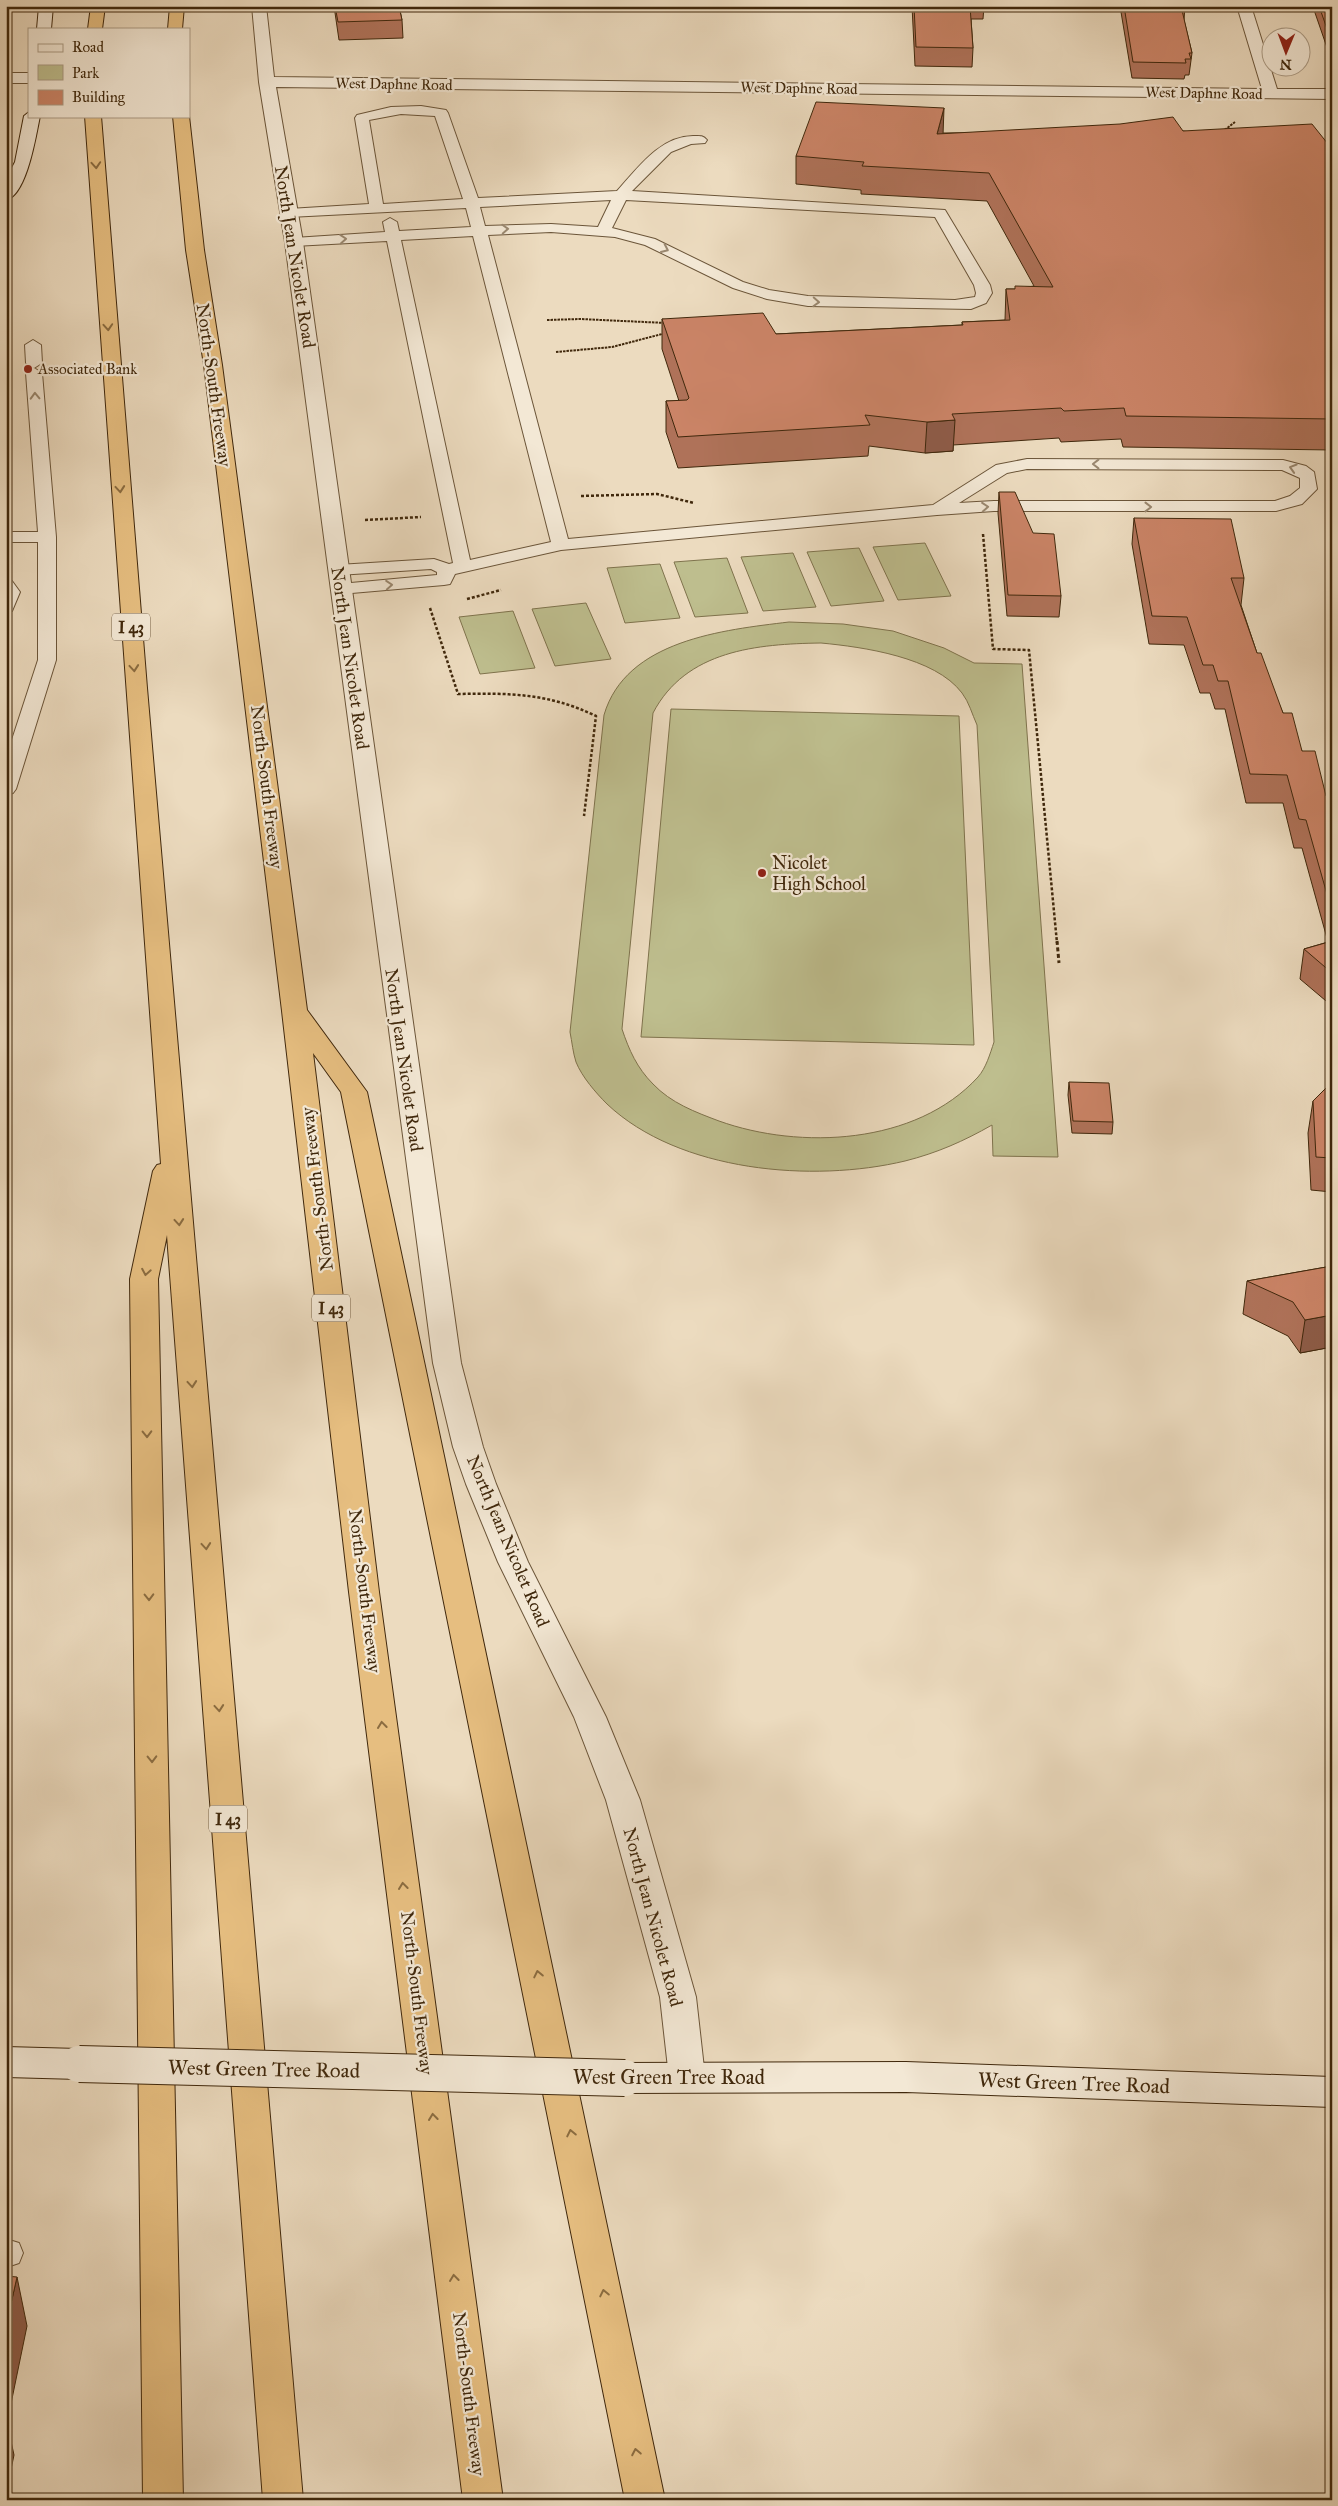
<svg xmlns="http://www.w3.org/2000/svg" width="1338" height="2506" viewBox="0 0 1338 2506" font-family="'IM FELL Great Primer',serif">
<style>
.green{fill:#bebe8e;stroke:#7f734d;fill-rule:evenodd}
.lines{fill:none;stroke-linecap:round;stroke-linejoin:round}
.lane-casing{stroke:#6b5539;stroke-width:2}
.street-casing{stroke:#6b5539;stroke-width:2}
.secondary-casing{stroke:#40280c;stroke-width:2}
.highway-casing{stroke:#40280c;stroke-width:2}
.path-far2{stroke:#40280c;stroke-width:2;stroke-dasharray:2.5 1;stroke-linecap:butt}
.path-far1{stroke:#40280c;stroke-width:2.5;stroke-dasharray:3 2;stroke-linecap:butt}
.path{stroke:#40280c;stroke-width:3;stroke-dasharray:4 2.5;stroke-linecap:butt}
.lane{fill:#f3e8d5;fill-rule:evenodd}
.street{fill:#f3e8d5;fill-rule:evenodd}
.secondary{fill:#f3e8d5;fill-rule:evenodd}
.highway{fill:#e6be80;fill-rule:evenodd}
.secondary-bridge-casing{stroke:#40280c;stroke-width:38;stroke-linecap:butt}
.secondary-bridge{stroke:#f3e8d5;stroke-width:36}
.wall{fill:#af7259;stroke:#40280c}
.shaded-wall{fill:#8e5c48;stroke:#40280c}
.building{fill:#cb8467;stroke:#40280c}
.oneway{stroke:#8b6c40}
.oneway2{stroke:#9a8870}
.poi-dot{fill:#8f2418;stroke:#f3e8d5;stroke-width:2}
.labels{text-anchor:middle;stroke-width:4.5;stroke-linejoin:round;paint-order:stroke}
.far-street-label{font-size:15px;fill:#40280c;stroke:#f3e8d5}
.far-poi-label{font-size:15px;fill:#40280c;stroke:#f3e8d5;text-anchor:start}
.shield{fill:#f3e8d5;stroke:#766248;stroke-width:1}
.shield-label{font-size:16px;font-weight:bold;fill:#40280c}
.street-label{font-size:18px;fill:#40280c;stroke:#f3e8d5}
.poi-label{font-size:18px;fill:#40280c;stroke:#f3e8d5;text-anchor:start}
.near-street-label{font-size:21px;fill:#40280c;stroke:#f3e8d5}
</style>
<rect width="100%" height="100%" fill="#ecdbbf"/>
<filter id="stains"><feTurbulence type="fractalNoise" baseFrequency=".004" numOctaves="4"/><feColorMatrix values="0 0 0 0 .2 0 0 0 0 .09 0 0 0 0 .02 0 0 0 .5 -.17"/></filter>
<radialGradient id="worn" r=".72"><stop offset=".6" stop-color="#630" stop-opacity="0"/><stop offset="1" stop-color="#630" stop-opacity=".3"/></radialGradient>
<path class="green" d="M925,543l26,53 -53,4 -25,-53z
M859,548l25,53 -53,5 -24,-54z
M793,553l23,54 -53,4 -22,-54z
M727,558l21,55 -53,4 -21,-55z
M660,564l20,54 -55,5 -18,-55z
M586,603l25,56 -56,7 -23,-57z
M513,611l22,57 -55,6 -21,-57z
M789,622l54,2 50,7 51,17 30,15 48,1 36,493 -65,-1 -1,-31c-28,16 -55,28 -87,36 -92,22 -226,11 -298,-57 -11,-11 -25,-27 -31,-42 -3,-9 -4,-20 -6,-30l34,-317c22,-75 119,-85 185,-93zM821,643c42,4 114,14 141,50 7,9 10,21 15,32l17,317c-4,12 -8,26 -16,35 -62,68 -178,73 -259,44 -24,-9 -48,-18 -66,-37 -16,-16 -24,-34 -31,-55l31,-316c33,-63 104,-69 168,-70z
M671,709l288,7 15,329 -333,-8z"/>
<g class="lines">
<g class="lane-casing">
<path id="lane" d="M421,106l25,4 2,3 30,85 139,-7c20,-22 43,-55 76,-55 6,0 10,-1 14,4l-2,3 -14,1 -20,8 -39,39 313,19 45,75 2,8 -6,10 -15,6 -163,-3 -41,-7 -34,-11 -88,-43 -30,-8 -64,-5 -63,3 80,304 365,-34 63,-40 31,-6 256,1 23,6 8,6 3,17 -15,15 -26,7h-282l-57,4 -376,35 -106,24 -5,10 -6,1 -104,9 -6,-1 -3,-4 3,-4 6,-1 97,-9v-3l-6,-3 -93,6 -6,-1 -3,-4 3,-4 6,-1 96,-6 15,5 4,-1 -66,-322 -93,5 -7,-4 7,-4 91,-6 -2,-10 7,-4 7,4 2,9 72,-4 -5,-19 -177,9 -7,-4 7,-4 80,-5 -14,-86 2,-3 34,-8zM401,114l34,2 28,83 -80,5 -14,-84zM611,200l-13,27 -47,-3 -66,2 -5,-19zM626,200l309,17 39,68 2,8 -1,4 -20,3 -147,-4 -39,-6 -26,-8 -88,-43 -43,-11zM473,236l78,306 -81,18 -69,-320zM1027,469l255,1 18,8v10l-10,8 -15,5h-281l-35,2 48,-30z
M33,340l8,5 1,18 -8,5 -8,-5 -1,-18z
M34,368l8,5 14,164v123l-40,129 -3,4 -7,2v-37l32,-98v-118h-32v-10h32l-12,-159z
M6,580l6,1 8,11 -8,19 -6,1z
M6,2239l13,4 4,10 -4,10 -12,4z"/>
</g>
<g class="street-casing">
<path id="street" d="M252,6h14l8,71 988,12 -25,-83h14l26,83h55v10l-1056,-12 27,155 158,1121 22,84 13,37 32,78 78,155 34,83 56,197 9,80 -5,10 -13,5 -13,-5 -5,-10 -9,-80 -54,-197 -32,-83 -76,-155 -32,-78 -13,-37 -20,-84 -148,-1121 -26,-160z
M6,73h23v10h-23z"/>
</g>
<g class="secondary-casing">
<path id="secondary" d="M39,6h14l-2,23h-14z
M29,112v4h11c-4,19 -13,79 -34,84v-21l9,-17 9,-46z
M6,2047l73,2 13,5 5,10 -5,10 -13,5 -73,-2z
M906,2062l426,15v30l-426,-15 -281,1 -13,-5 -5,-10 5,-10 13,-5z"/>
</g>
<g class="highway-casing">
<path id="highway" d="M91,6h14l-3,23h-14z
M170,6h14l-2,23h-14z
M85,116h16l46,572 156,1812h-40l-96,-1265 -9,44 25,1221h-40l-13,-1221 23,-108 4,-6 4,-1z
M173,116h16l15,134 18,115 85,645 60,82 298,1408h-40l-284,-1408 -28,-39 66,539 124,908h-40l-114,-908 -67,-581 -78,-646 -18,-115z"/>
</g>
<path class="path-far2" d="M1222,132l13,-10
M547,320l33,-1 86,4
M556,352l56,-5 54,-14"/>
<path class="path-far1" d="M581,496l76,-2 37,9
M365,520l56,-3
M983,534l10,115 36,1 28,293
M467,599l34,-9
M430,608l28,86c52,-1 90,-1 138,22l-12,100"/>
<path class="path" d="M1057,941l2,22"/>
<use href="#lane" class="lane"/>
<use href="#street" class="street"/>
<use href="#secondary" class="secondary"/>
<use href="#highway" class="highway"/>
<g class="secondary-bridge-casing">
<path id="secondary-bridge" d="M79,2064l546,14"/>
</g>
<use href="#secondary-bridge" class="secondary-bridge"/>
</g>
<path class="wall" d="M334,6h65l3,14 1,18 -64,2z
M912,6h72l-1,13h-12l2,29 -1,19 -57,-1z
M1120,6h65l-1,14 8,33 -3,22h-4l-1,4 -52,-1z
M1309,6h23v56l-19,-55z
M1183,131l149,18v301l-209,-3 -2,-8 -60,3 -2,-4 -106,7v6l-28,2 -56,-7 -1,10 -190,12 -12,-36v-31h13l-17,-52v-30l114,15 186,-9v-3l43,-2 1,-31h9l19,-3 -47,-85 -126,-7v-4l-65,-6v-28l147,-23z
M6,327l5,20v38l-3,5 -2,1z
M999,492l62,104 -2,21 -52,-1 -9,-103z
M1134,518l110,60 -3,27 16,48 26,60 19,38 24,45h6v210l-32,-27 4,-30 24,-7 -26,-94h-8l-11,-45h-37l-21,-94h-10l-5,-16h-10l-16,-48 -35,-1 -17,-100z
M1069,1082l44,40 -1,12 -40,-1 -4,-38z
M1332,1082v110l-21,-2 -3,-57 5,-32z
M1332,1266v81l-32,6 -12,-17 -45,-22 4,-33z"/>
<path class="shaded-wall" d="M944,108l-1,27 -6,-1z
M8,327l3,20v38l-3,5 -2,-16z
M955,420l-2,31 -28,2 2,-31z
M1332,1315v32l-32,6 5,-33z
M17,2277l10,49 -20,97 7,32 -8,38v-167z"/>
<path class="building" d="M335,6h64l3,14 -64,2z
M914,6h56l3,42 -57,-1z
M1124,6h61h-4l11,47h-3l2,6h-6l1,4 -53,-1z
M1319,6h13v37z
M816,102l128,6 -7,26 183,-10 53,-7 10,14 129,-7 20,25v270l-206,-3 -2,-8 -60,3 -3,-3 -109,6 3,6 -28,2 -62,-7 5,10 -192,12 -12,-36 21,-1 2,-2 -27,-79 101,-6 13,21 187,-9 -1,-3 48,-2 -4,-31h9v-3l38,1 -64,-114 -127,-7 2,-4 -68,-6z
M6,327h2v37l-2,4z
M999,492h16l18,41 21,1 7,62 -53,-1z
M1134,518l97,1 13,59h-13l26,75h4l22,60h9l10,38h13l11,45h6v116l-26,-92 -7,-1 -12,-44 -37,-1 -22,-93h-10l-5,-16h-10l-16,-48 -35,-1z
M1332,941v32l-28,-24z
M1069,1082l40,1 4,39 -40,-1z
M1332,1082v76l-16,-1 -3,-56z
M1332,1266v49l-27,5 -12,-18 -46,-21z
M6,2276l11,1 -11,49z"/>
<defs><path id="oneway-chevron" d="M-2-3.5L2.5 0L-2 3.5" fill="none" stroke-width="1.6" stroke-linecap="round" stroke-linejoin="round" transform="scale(1.25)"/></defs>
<g class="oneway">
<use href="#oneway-chevron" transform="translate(96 165) rotate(86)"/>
<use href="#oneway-chevron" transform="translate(108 327) rotate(86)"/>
<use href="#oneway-chevron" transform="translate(120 489) rotate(85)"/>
<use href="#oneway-chevron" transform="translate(134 668) rotate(85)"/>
<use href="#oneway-chevron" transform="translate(179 1222) rotate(85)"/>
<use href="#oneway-chevron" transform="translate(146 1272) rotate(100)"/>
<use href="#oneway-chevron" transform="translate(192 1384) rotate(85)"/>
<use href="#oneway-chevron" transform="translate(147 1434) rotate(89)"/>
<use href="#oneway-chevron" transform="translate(206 1546) rotate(85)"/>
<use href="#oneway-chevron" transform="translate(149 1597) rotate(89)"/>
<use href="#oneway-chevron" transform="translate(219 1708) rotate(85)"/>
<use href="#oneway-chevron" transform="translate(382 1725) rotate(-97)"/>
<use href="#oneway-chevron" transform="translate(152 1759) rotate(89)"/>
<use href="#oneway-chevron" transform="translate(403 1886) rotate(-97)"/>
<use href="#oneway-chevron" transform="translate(538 1974) rotate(-102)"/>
<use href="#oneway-chevron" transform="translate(433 2117) rotate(-97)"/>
<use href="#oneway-chevron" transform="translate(571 2133) rotate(-102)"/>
<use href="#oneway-chevron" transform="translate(454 2278) rotate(-97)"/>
<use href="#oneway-chevron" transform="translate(604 2293) rotate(-102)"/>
<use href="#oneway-chevron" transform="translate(636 2452) rotate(-101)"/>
</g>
<g class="oneway2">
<use href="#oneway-chevron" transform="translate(505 229) rotate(-3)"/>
<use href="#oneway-chevron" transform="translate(343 239) rotate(-4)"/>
<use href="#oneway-chevron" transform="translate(665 249) rotate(25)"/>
<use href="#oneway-chevron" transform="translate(816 302) rotate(3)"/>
<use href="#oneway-chevron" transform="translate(35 396) rotate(-92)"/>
<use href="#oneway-chevron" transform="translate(1096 464) rotate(-180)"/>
<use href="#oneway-chevron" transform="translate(1293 468) rotate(-163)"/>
<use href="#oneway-chevron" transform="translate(985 507) rotate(-4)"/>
<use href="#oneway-chevron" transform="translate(1148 507)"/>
<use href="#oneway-chevron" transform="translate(389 585) rotate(-4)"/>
</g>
<g class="poi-dot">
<circle cx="28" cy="369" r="5"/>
<circle cx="762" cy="873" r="5"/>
</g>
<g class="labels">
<g class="far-street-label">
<text transform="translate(394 84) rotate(1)" y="5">West Daphne Road</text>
<text transform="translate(799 88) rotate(1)" y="5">West Daphne Road</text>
<text transform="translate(1204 93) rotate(1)" y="5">West Daphne Road</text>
</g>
<g class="far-poi-label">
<text x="38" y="374">Associated Bank</text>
</g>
<g class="shield">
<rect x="112" y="613.5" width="38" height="27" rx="4"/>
<rect x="312" y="1294.5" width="38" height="27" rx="4"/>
<rect x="209" y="1805.5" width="38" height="27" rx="4"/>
</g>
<g class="shield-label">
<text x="131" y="633">I 43</text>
<text x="331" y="1314">I 43</text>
<text x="228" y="1825">I 43</text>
</g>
<g class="street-label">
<text transform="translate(295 257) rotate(81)" y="6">North Jean Nicolet Road</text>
<text transform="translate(214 385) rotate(82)" y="6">North-South Freeway</text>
<text transform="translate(350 658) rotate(82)" y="6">North Jean Nicolet Road</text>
<text transform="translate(267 787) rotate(83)" y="6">North-South Freeway</text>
<text transform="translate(404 1060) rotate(82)" y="6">North Jean Nicolet Road</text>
<text transform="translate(317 1189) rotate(-97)" y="6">North-South Freeway</text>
<text transform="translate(508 1541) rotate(67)" y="6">North Jean Nicolet Road</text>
<text transform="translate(365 1591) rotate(83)" y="6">North-South Freeway</text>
<text transform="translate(653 1917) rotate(75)" y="6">North Jean Nicolet Road</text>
<text transform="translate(417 1993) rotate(83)" y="6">North-South Freeway</text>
<text transform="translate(469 2394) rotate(83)" y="6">North-South Freeway</text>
</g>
<g class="poi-label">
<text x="772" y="869">Nicolet<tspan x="772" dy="21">High School</tspan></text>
</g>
<g class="near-street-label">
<text transform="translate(264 2069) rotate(1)" y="7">West Green Tree Road</text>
<text x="669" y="2084">West Green Tree Road</text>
<text transform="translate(1074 2083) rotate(2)" y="7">West Green Tree Road</text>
</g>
</g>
<rect width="1338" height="2506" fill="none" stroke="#ecdbbf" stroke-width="25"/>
<rect x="8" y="8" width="1323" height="2491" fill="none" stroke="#40280c" stroke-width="2.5"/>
<rect x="12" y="12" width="1313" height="2481" fill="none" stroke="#40280c"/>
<rect x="28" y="28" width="162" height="90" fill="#f3e8d5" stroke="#ab9b85"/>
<rect x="38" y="44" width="25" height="8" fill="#f3e8d5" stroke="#ab9b85"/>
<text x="72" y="52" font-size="15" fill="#40280c">Road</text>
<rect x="38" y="65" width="25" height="15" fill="#bebe8e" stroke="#ab9b85"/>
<text x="72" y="78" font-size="15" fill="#40280c">Park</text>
<rect x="38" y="90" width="25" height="15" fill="#cb8467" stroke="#ab9b85"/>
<text x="72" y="102" font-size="15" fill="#40280c">Building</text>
<g transform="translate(1286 52) rotate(181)"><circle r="24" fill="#f3e8d5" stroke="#ab9b85"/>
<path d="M0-4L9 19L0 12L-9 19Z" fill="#8f2418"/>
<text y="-8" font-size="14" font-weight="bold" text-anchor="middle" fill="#40280c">N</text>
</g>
<rect width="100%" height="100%" filter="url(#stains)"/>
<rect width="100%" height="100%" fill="url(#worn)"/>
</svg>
